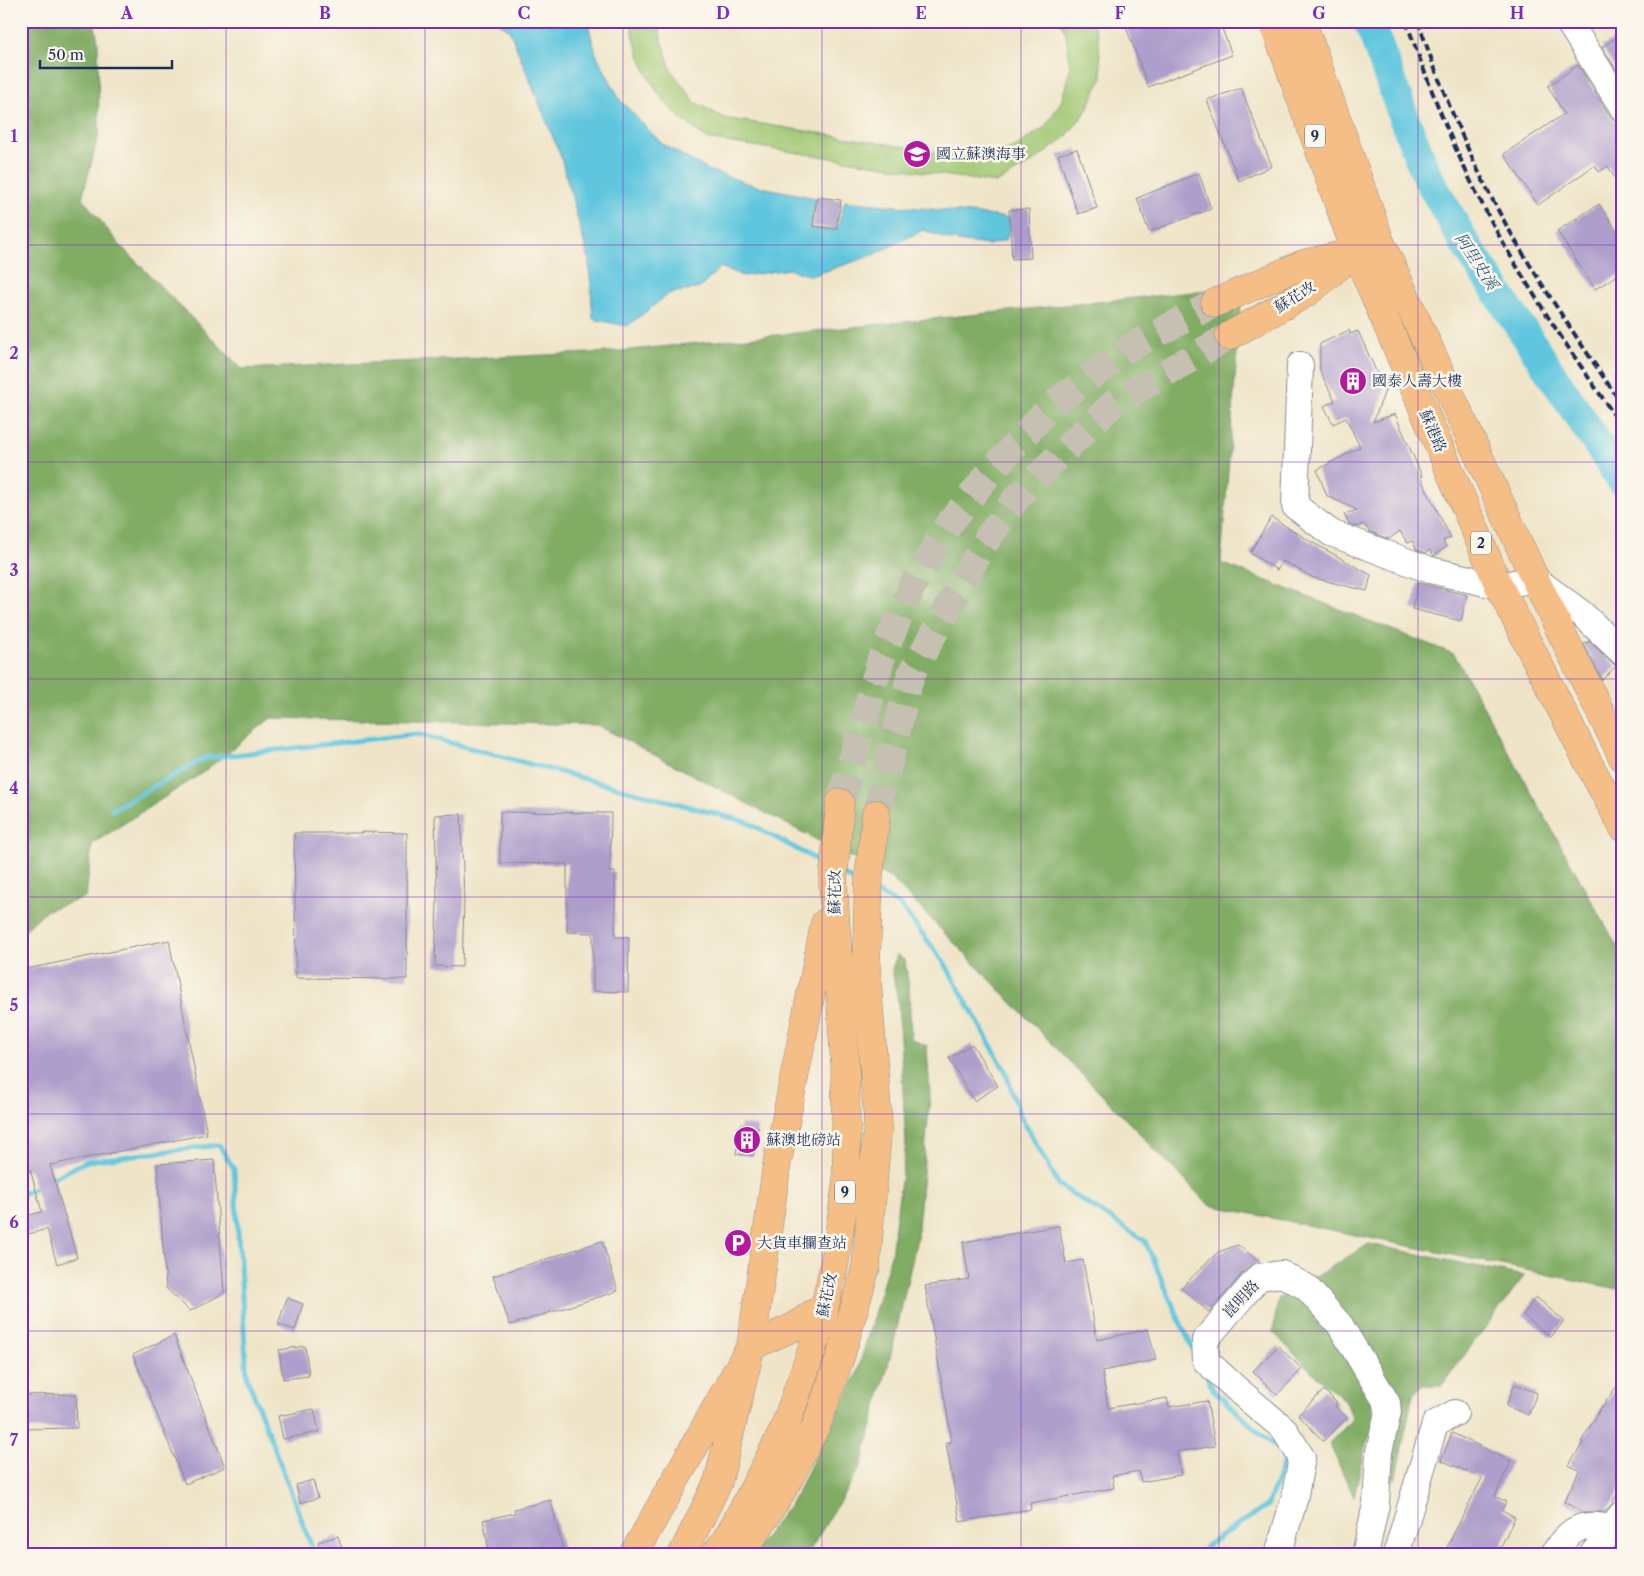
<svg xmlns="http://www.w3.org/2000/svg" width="1644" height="1576" viewBox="0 0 1644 1576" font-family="'Libre Caslon Text','Noto Serif TC',serif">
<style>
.green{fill:#a0c772;stroke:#5e7b68}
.forest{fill:#80ac64;stroke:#4e6e61}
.water{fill:#60c6de;stroke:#3e7a9e}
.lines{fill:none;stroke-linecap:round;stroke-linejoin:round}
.stream{stroke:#60c6de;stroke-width:5}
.river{stroke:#60c6de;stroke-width:31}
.building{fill:#ae9ecb}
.major-tunnel{stroke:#c5c0b2;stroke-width:28;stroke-dasharray:28 14;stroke-linecap:butt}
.minor-casing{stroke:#858a92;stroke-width:28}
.major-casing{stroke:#858a92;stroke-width:29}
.minor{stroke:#fff;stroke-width:26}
.major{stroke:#f6be87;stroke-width:28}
.rail{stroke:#1b2f5e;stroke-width:4;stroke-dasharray:8 4;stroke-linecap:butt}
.grid{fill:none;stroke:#7b2cbf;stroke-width:1;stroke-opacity:0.55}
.labels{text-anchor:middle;stroke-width:5;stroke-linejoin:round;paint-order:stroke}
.shield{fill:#fbf7ec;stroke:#5e6b89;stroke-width:1}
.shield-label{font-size:14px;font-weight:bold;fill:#1b2f5e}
.poi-label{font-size:15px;fill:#1b2f5e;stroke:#fbf7ec;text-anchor:start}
.street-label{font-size:15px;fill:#1b2f5e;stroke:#fbf7ec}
.water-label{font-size:16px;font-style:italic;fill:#305c84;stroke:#fbf7ec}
.neatline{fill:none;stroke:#7b2cbf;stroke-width:2}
.grid-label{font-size:16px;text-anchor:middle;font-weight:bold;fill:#7b2cbf}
</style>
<rect width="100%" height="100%" fill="#fbf7ec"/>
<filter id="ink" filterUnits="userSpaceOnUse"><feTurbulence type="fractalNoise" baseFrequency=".02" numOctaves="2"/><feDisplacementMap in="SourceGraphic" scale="10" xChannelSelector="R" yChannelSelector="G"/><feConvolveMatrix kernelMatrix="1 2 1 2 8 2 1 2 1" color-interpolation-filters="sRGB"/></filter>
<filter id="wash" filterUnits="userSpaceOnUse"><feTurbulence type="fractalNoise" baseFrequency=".0096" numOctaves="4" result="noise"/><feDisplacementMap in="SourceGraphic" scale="20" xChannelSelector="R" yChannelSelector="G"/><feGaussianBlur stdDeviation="1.12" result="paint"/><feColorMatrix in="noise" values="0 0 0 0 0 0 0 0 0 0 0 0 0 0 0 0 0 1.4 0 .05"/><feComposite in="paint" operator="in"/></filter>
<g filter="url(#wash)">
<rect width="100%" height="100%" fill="#efe4c7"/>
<path class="green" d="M631,21h29v12l11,37 24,32 29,16 258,41 36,-14 27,-18 17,-27 8,-32 -4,-35 -6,-12h32l6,15 4,42 -17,35 -20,25 -34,25 -35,20 -289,-44c-10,-8 -21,-16 -31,-25 -25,-24 -40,-58 -45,-93z"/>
<path class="forest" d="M21,21h73l4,21 1,92 -17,64 37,46 123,125 369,-17 631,-65 -21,276 233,91 169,303v333l-414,-85 -317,-326 -295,-154 -326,-7 -69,55 -110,71 -6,53 -41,14 -24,23z
M897,955l8,6 4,27 2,51 16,7 3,51 -13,141 -24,108 -32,120 -54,89h-56l43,-56 63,-125 34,-119 15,-111 -8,-142 -6,-33z
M1369,1244l155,32 -82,109h-19l-10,9 -18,86 -9,-10 -11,-63 -1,18 -8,20 -12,52 -25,-54 24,-24 -7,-17 -35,-31 -38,-39 5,-33z"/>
<path class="water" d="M496,21h91l9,33 24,46 42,44 46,26 48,16 60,12 -6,31 27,1 8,-29c55,6 109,9 164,17v12l-3,10 -18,5 -37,-5 -28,-10 -50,25 -62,21 -22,-7 -46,7 -23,-9 -20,21 -30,5 -43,33 -34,-7 -4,-59 -28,-103 -52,-128z"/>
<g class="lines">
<path class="stream" d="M112,810l93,-52 212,-24 330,88 79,43
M842,874l17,9
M878,893l22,12 44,57 61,108 15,45 39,70 86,56 36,83 14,29
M48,1181l39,-20 132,-16 15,24 13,208 68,178
M21,1195l20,-10
M1205,1555l1,-9 61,-40 19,-49 -72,-66 -6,-13"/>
<path class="river" d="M1369,21l35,97 23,58 37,66 159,240"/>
</g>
<g id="blocks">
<path class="building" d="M1124,21h95l13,34 -84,32z
M1623,33v47l-21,-33z
M1578,65l32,51 6,5 7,2v70l-15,-27 -9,6 -4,-7 -57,40 -34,-51 60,-40 -16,-28z
M1241,88l31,78 -33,15 -32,-81z
M1077,149l20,59 -19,6 -20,-59z
M1199,173l12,36 -62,23 -12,-34z
M817,197l24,3 -5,29 -23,-3z
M1599,204l24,36v32l-28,17 -38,-58z
M1029,209l2,49 -19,1 -3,-49z
M1349,330l1,4 8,-3 27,60 -12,31 22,-8 27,62 -2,1 31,61 -8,3 3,6 -12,9 -4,-6 -4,3 -10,-4 -3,-8 -6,2 -7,-12 -11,8 -19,-7 -7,-8 -6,3 -8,-3 -5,-10 13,-4 -30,-14 -10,-26 43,-23 -14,-29 -13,6 -9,-18 11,-5 -15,-30v-27z
M1271,517l37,23 63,35 -4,16 -53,-13 -31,-17 -6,9 -27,-17z
M1418,583l49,12 -6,26 -49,-12z
M1589,641l27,25 -14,14 -18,-36z
M500,812l111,1 -1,59h5v65h14l-1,55 -35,-1v-58l-26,-1v-68l-67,-1z
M461,814l3,87 -2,66 -27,-1 2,-65 -2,-86z
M362,832l45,1v146l-111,-1 -2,-145h68z
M169,940l38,194 -157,31 27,93 -20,6 -10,-35 -26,7v-19l21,-5 -12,-43 -9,2v-201z
M972,1044l26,42 -24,15 -25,-43z
M741,1124l17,3 -5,29 -17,-2z
M214,1160l10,133 -34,18 -24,-23 -9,-124z
M1059,1226l7,37 17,-3 14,80 51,-11 8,31 -54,11 6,37 59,-10 2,9 38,-6 8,45 -38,6 4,23 -40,7 -2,-11 -27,5 2,12 -84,15 1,6 -71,13 -14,-79 5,-1v-6l-26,-150 44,-7 -6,-37z
M602,1241l16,50 -108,34 -17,-49z
M1238,1245l22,17 -12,5 -39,45 -28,-24 37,-36z
M1536,1297l28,24 -13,16 -28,-22z
M287,1298l16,6 -8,26 -17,-6z
M174,1335l51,132 -40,17 -52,-129z
M305,1346l4,30 -26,3 -4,-29z
M1278,1346l24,23 -25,26 -24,-24z
M1623,1378v104l-11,22 -7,8h-22l-19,-10 15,-31 -10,-6 14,-22 -2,-1 20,-34z
M1515,1384l22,9 -9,22 -22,-9z
M1324,1390l13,13 -2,3 12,12 -24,23 -25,-26z
M76,1394l1,34 -56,1 1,-34z
M314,1409l5,23 -36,7 -5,-23z
M1452,1433l59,28 -16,35 11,6 -4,8 13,7 -18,38h-54l39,-77 -41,-18z
M313,1480l5,18 -18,5 -4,-18z
M551,1500l13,55h-74l-7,-35 32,-7 -1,-4z
M338,1536l6,19h-21l-5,-13z"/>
</g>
</g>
<g filter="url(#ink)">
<use href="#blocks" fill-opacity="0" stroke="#858a92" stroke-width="1"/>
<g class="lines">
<path class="major-tunnel" d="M840,803l41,-144 31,-73 37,-62 38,-48 64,-70 78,-58 86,-45
M876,814l35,-140 72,-129 32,-45 46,-47 53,-50 115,-67"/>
<g class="minor-casing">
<path id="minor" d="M1568,21l55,87
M1300,365l-5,141 36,27 99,37 69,16 36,-7 46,34 42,40
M1278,1555l16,-55 8,-42 -19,-30 -43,-36 -34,-31 -1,-21 54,-63 23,-3 24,13 34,38 47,78 1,9 -9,40 -3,52 -11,51
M1396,1555l39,-131 20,-11
M1553,1555c18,-32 37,-35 70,-23
M1592,1555l21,-27 8,-13"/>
</g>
<g class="major-casing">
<path id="major" d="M1273,21l83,231 143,334 91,180 33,61
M1302,21l78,220 155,338 88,179
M1215,303l88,-39 53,-12 16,-7
M1229,336l79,-44 43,-36
M633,1555l118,-209 43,-19 20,-14
M682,1555l36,-73 33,-136 26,-182 48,-241
M715,1555l16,-23 52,-100 38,-108 14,-63 12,-80 -2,-116 -12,-182 7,-80
M741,1555l44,-69 31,-60 24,-68 26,-91 12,-145 -12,-154 3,-92 7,-62"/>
</g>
<use href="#minor" class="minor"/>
<use href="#major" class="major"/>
<path class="rail" d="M1406,21c24,67 49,133 83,196 39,74 87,142 134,211
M1418,21c22,65 48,129 80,189 37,68 82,132 125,196"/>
</g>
</g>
<path class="grid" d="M226,21v1534M425,21v1534M623,21v1534M822,21v1534M1021,21v1534M1219,21v1534M1418,21v1534M21,245h1602M21,462h1602M21,679h1602M21,897h1602M21,1114h1602M21,1331h1602"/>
<defs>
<g id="school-disc" transform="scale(1.4375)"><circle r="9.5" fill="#b5179e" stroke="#fbf7ec"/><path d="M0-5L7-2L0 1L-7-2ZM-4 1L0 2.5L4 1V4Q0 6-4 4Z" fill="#fff"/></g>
<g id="building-disc" transform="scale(1.4375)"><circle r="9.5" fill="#b5179e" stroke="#fbf7ec"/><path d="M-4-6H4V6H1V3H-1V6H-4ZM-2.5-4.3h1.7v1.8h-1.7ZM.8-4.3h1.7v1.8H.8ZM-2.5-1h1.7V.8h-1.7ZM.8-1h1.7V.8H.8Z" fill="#fff"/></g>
<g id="parking-disc" transform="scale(1.4375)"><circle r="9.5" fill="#b5179e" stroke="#fbf7ec"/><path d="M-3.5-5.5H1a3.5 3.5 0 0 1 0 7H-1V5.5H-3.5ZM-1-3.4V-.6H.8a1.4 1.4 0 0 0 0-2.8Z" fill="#fff"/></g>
</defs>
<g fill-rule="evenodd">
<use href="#school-disc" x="917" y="154"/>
<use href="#building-disc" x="1353" y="381"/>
<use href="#building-disc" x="747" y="1140"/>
<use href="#parking-disc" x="738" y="1243"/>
</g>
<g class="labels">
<g class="shield">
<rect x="1305" y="124.5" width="20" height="23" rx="4"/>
<rect x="1471" y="531.5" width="20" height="23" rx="4"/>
<rect x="835" y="1180.5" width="20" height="23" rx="4"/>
</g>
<g class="shield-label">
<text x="1315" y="141">9</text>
<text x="1481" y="548">2</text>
<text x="845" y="1197">9</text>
</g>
<g class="poi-label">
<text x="936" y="159">國立蘇澳海事</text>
<text x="1372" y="386">國泰人壽大樓</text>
<text x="766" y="1145">蘇澳地磅站</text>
<text x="757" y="1248">大貨車攔查站</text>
</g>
<g class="street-label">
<text transform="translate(1295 297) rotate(-32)" y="5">蘇花改</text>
<text transform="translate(1433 431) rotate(67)" y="5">蘇港路</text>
<text transform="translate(835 892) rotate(-90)" y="5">蘇花改</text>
<text transform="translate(827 1295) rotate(-78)" y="5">蘇花改</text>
<text transform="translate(1241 1299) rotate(-47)" y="5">崑明路</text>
</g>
<g class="water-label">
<text transform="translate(1477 261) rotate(57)" y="6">阿里史溪</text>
</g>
</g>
<rect width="1644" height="1576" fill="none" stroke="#fbf7ec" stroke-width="55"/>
<path d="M40 60v8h132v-8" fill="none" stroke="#1b2f5e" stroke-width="2.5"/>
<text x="48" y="60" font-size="15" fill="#1b2f5e" stroke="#fbf7ec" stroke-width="4" paint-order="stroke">50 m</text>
<rect x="28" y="28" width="1588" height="1520" class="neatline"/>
<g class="grid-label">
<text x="127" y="19">A</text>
<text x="325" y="19">B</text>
<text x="524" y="19">C</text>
<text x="723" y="19">D</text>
<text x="921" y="19">E</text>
<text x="1120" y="19">F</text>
<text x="1319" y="19">G</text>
<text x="1517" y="19">H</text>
<text x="14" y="142">1</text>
<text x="14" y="359">2</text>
<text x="14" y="576">3</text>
<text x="14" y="794">4</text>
<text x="14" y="1011">5</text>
<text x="14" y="1228">6</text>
<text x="14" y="1446">7</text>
</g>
</svg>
